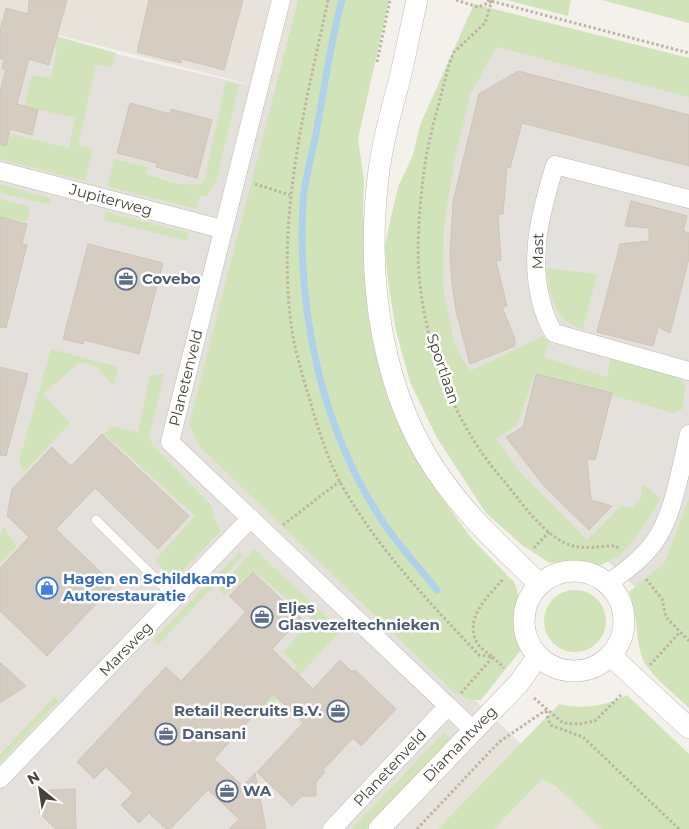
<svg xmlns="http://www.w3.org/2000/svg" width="689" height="829" viewBox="0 0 689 829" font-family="Montserrat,sans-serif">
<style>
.residential{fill:#e7e3da}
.industrial{fill:#e4e1dd}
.green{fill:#d1e4b9}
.parking{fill:#e3e2df}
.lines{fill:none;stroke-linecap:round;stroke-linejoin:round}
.stream{stroke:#afd2ea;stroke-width:7}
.building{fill:#d5cdc2;stroke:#cfc5b6}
.service-casing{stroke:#bfb9af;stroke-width:10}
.minor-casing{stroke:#bfb9af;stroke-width:19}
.tertiary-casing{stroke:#bfb9af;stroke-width:22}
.path{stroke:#bfb4a2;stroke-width:3;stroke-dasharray:2.5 2.5;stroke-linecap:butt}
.service{stroke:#fff;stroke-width:9}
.minor{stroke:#fff;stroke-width:18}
.tertiary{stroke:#fff;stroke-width:21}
.labels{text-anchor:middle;stroke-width:5;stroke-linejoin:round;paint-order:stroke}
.street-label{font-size:15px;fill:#48423a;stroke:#fff}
.service-label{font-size:15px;font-weight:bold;fill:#4e5e75;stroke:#fff;text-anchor:start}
.shop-label{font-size:15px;font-weight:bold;fill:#366cbe;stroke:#fff;text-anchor:start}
</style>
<rect width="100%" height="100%" fill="#f4f1ec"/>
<path class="residential" d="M0,0h317l-26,95 -291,-75z
M479,704l132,125h-253z"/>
<path class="industrial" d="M480,23l209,55v560l-88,-83 -81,-26 -105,-253z
M0,27l291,68 -94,343 282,266 -120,125h-359z"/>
<path class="green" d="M298,0h91l-31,139 6,41 -1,29 5,108 14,58 19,52 32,59 39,53 42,43c8,15 4,49 7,68l-40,50h-11l-16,-8 -253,-244 -12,-23z
M507,0h64l-3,16z
M602,0h87v23z
M474,4l215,54v39l-193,-50 -26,48 -15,62 -11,68 -1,62 12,59 15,25 73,-35 6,6 -5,15 63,20 4,-19 67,18 7,10 -2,23 -10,4 -138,-40 -18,52 -21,14 26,35 65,66 34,-34 11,2 8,-8 3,-16 12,9 5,7 -22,35 -19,21 -20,10 -24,-5 -25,2 -27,-17 -37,-33 -49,-75 -27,-56 -14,-51 -8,-50 -3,-34 4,-21 9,-39 15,-32 7,-30z
M0,20l116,33 -4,14 -16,-2 -18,80 15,4 -8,32 -85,-22v-28l69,17 6,-30 -51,-12 8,-31 19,3 6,-32 -57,-13z
M226,81l13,4 -23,97 -9,14h-7l-4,13 -89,-23 7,-27 33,8 -1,7c19,6 39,15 58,8z
M0,184l50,14 1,7 -51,-12z
M0,199l30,8 -3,15 -27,-5z
M106,212l83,21 -2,8 -83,-21z
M546,268l51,6 -14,55c-30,-8 -32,-34 -37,-61z
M51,349l67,18 -5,18 -16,-18 -17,-5 -37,32 27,29 -46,50 -5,-12z
M164,374l-15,63 4,9 59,60 2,12 7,13 -48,50 -18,-21 40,-44 -91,-82 8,-8 26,7 12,-58z
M689,498v210c-13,-13 -42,-35 -47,-51 -7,-21 -4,-43 -13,-65l36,-30z
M3,526l14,20 -17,17v-27z
M254,549l87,81 -84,91 -6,-8 46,-47 -14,-14 28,-33 -57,-48 -30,25 -5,-9z
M239,552l5,3 -86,90 -5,-5z
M544 621a31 31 0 1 1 62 0a31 31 0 1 1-62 0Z
M627,695l62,59v75h-87l-45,-42 -15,-8 -48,50h-56l121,-125c24,6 46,2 68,-9z
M54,697l5,4 -59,62v-9z
M444,733l7,6 -85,90h-15z"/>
<path class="parking" d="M574,199l37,8 -13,52 -13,-1 -5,14 -30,-5 -1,-33 16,-2z
M49,213l32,7 -33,136 -48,-12v-23l17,5 5,-5z"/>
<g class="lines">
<path class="stream" d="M342,0c-12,44 -18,89 -26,134 -4,21 -11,44 -13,67 -6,114 19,232 84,327 15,21 33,41 50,62"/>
</g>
<path class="building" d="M29,0h38l-18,65 -20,-6 -12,45 21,6 -6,25 -22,-6 -4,17 -6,-1v-54l6,-22h-4l2,-9 -4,-2v-25l6,-25 22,6z
M149,0h94l-19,70 -42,-11 -1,4 -44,-11z
M518,71l171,44v51l-167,-43 -12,45 -3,-1 -4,47h-5l3,46 -5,1 11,45 -5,1 13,32v7l-45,18 -14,-53 -4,-27 -2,-28 3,-54 26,-108z
M130,103l40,11 1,-5 41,11 -15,58 -41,-11 1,-4 -40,-10z
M631,201l56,15 -4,15 6,2v25l-7,28 -12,47 -12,-6 -5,19 -56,-14 23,-88 29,-3v-13l-24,-2z
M0,217l27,7 -5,20 5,1 -21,83 -6,-1z
M88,244l75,19 -24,91 -55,-14 -1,4 -20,-5z
M0,367l28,7 -22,82 -6,-1z
M536,374l76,19 -17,67 -8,-1 4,41 21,6 -23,24 -45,-44 -38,-49 17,-10z
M102,434l87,82 -31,33 -63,-61 -39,41 58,56 -67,71 -47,-45v-43l29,-31 -22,-21 5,-27 40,-42 19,19z
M253,572l48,46 -29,31 41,40 27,-29 12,12 3,-2 41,39 -35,37 -8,-8 -30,32 2,2 -9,10v14h-14l-10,10 -35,-34 46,-49 -30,-29 -59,65 29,27 12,-13 11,56h-37l10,-10 -31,-29 -38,39h-4l-17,-16 -10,10 -18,-18 12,-12 -27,-26 -12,12 -17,-17 89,-95 15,14 24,-25 41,-44 -17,-16z
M0,662l26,24 -26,17z
M75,789l1,40h-20l-16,-15 -1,-14 10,-10z"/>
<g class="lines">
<g class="service-casing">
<path id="service" d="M96,520l79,78"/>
</g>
<g class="minor-casing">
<path id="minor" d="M281,0l-111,442 278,264 -116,123
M0,171l222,58
M689,199l-134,-34c-14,46 -26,89 -14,136 3,12 6,22 13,32l135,38
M609,583c16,-12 34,-25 46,-42 19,-27 26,-75 34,-107
M448,706l25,24
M0,779l251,-261"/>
</g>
<g class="tertiary-casing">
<path id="tertiary" d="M417,0c-6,26 -11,52 -17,78 -8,30 -17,61 -21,92 -14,106 1,228 67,315 27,37 61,67 93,99
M524 621a50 50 0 1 1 100 0a50 50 0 1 1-100 0Z
M611,656l78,72
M379,829l140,-146 19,-27"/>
</g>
<path class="path" d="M328,0c-23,107 -51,213 -37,324 3,24 11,50 18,73 8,29 17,58 31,85 36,65 88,119 139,173l14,2 11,11
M456,0l22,7 13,-5
M487,0l202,53
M492,0l-7,23 -31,29 -5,12c-9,38 -22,77 -26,115 -4,34 -7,72 -3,106 8,70 37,143 84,196 18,22 45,63 75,66 12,2 25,-2 37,-1l4,4
M377,62l13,-62
M255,184l35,11
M283,525l57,-44
M534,548l15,-16
M646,579l16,20 4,18 23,24
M650,665l30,-33
M461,693l32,-36c-5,-4 -15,-10 -17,-16 -11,-25 13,-45 27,-62
M534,698l29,25 16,1 16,-3 26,-26
M546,711l4,14 33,12 96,92
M417,829l82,-87 47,-32"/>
<use href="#service" class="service"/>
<use href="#minor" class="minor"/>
<use href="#tertiary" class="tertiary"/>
</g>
<defs>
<g id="office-ring" transform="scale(1.125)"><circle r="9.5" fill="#fff" stroke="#5c6f8a" stroke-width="1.5"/><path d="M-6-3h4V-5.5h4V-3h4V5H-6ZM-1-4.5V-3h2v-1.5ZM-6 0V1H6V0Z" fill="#5c6f8a"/></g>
<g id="shop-ring" transform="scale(1.125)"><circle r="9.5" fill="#fff" stroke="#3f7fe0" stroke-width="1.5"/><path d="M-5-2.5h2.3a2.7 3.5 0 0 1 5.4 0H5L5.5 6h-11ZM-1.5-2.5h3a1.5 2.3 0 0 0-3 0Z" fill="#3f7fe0"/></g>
</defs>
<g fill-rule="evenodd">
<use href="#office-ring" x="126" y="279"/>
<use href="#shop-ring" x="47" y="588"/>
<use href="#office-ring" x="262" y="617"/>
<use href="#office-ring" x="338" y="711"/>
<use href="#office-ring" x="166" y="734"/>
<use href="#office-ring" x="227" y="791"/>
</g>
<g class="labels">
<g class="street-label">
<text transform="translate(111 200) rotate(15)" y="5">Jupiterweg</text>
<text transform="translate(538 251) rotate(-89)" y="5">Mast</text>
<text transform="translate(443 369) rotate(71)" y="5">Sportlaan</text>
<text transform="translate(186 378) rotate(-76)" y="5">Planetenveld</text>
<text transform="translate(126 649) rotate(-46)" y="5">Marsweg</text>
<text transform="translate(460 744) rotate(-46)" y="5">Diamantweg</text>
<text transform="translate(390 768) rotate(-47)" y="5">Planetenveld</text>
</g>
<g class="service-label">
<text x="142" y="284">Covebo</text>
<text x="278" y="613">Eljes<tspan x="278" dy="17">Glasvezeltechnieken</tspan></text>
<text x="322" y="716" text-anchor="end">Retail Recruits B.V.</text>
<text x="182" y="739">Dansani</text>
<text x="243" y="796">WA</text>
</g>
<g class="shop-label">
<text x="63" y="584">Hagen en Schildkamp<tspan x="63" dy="17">Autorestauratie</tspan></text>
</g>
</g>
<g transform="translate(40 789) rotate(330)" stroke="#ffffff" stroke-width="4" paint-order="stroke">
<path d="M0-4L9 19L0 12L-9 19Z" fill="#48423a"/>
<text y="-8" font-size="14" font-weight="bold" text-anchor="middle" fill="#48423a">N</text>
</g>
</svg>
